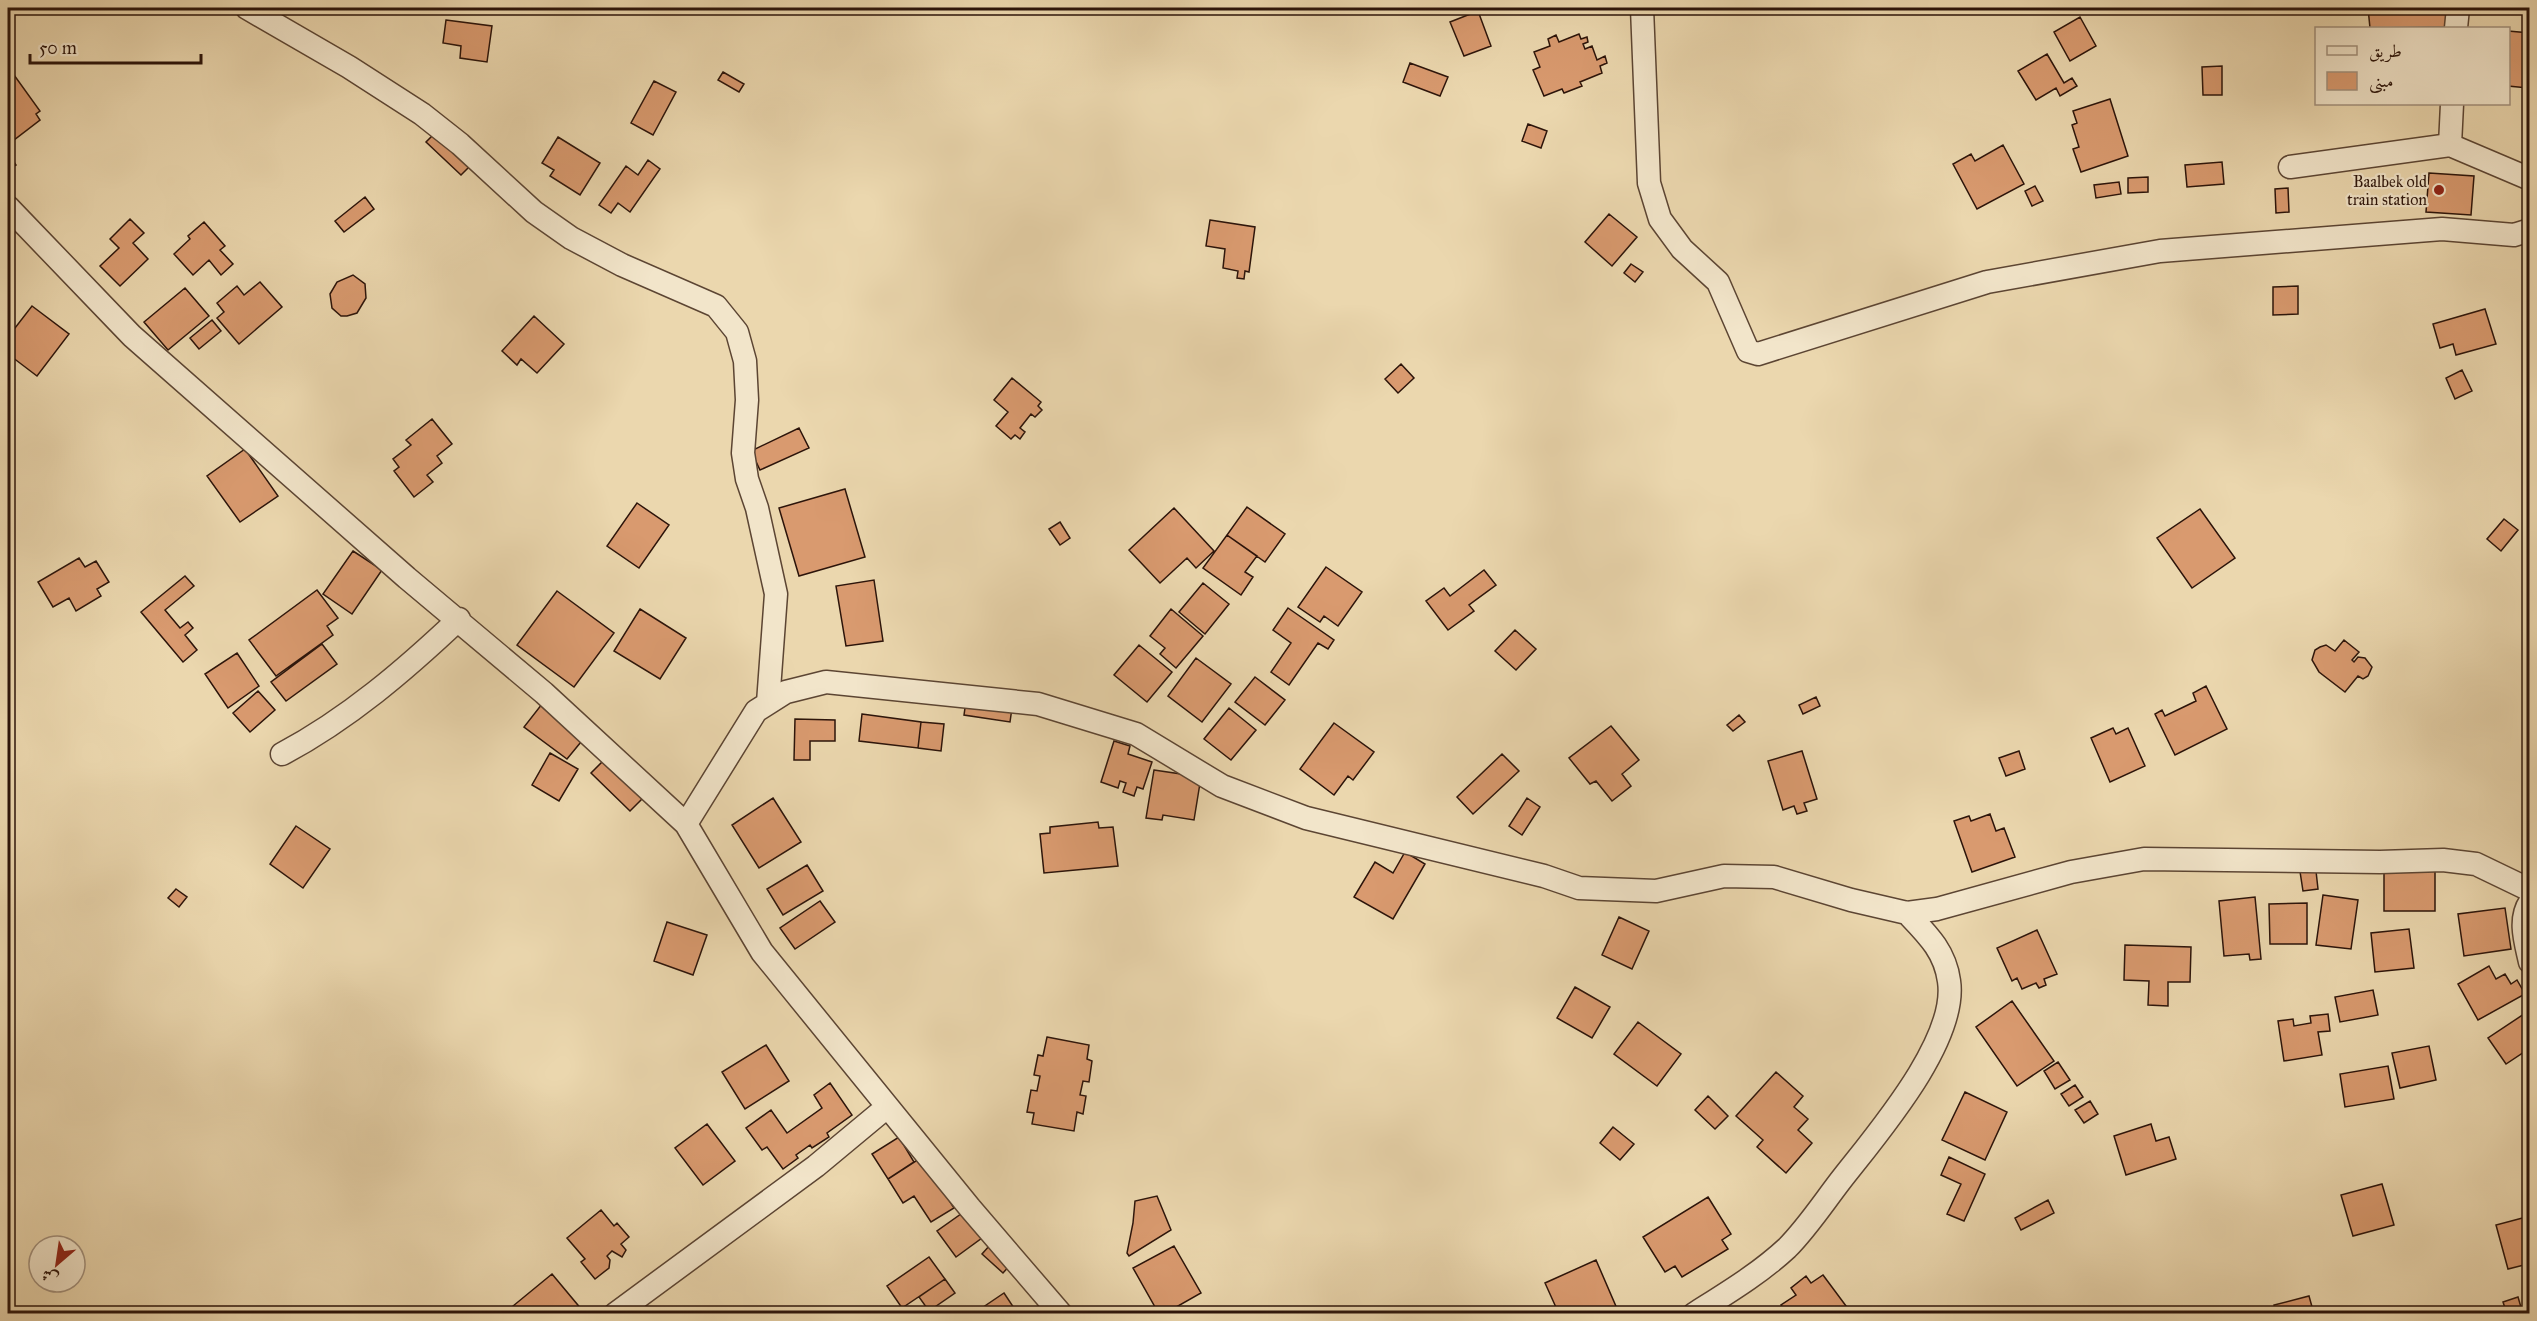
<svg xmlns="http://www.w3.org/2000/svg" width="2537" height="1321" viewBox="0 0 2537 1321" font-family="'IM FELL Great Primer',Amiri,serif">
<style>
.building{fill:#d99a6f;stroke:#2c140a;stroke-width:1.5}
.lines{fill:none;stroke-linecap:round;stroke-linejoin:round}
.minor-casing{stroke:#5c4533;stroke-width:25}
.minor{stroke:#f2e5ca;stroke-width:22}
.poi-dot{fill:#8f2418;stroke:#f2e5ca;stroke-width:2}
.labels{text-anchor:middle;stroke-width:4.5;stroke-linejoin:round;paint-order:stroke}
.poi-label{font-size:16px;fill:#2c140a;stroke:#f2e5ca;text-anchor:end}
</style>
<rect width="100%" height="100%" fill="#ebd7ae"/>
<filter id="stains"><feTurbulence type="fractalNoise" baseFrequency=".00333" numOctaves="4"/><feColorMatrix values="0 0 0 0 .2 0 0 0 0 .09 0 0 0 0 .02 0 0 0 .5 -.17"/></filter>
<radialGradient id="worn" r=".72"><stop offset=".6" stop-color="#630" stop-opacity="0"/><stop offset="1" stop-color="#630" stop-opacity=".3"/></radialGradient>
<path class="building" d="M2368,8h78l2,19 -78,1z
M1478,11l13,35 -27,10 -14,-34z
M2080,17l16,29 -26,15 -16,-29z
M446,20l46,6 -5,36 -27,-4 1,-12 -18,-3z
M2508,31l22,2 -2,55 -20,-2z
M1579,34l2,5 6,-2 1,5 -5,2 2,5 7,-3 5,14 8,-4 2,7 -7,3 2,7 -22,9 2,4 -18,7 -2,-4 -18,7 -11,-26 7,-3 -6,-15 16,-6 -2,-7 8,-4 3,7z
M2047,54l17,29 8,-5 5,8 -17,10 -4,-8 -20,12 -18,-29z
M1410,63l38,14 -8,19 -37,-14z
M2222,66v29h-19l-1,-28z
M9,68l31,43 -4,3 4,6 -30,23 -2,-4z
M723,72l21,12 -5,8 -21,-12z
M654,81l22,11 -23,43 -22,-12z
M2110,99l18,57 -47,16 -8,-23 6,-2 -7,-22 5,-2 -4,-12z
M1528,124l19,7 -6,17 -19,-7z
M437,131l35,33 -11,11 -35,-33z
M558,137l42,26 -20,32 -30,-19 4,-6 -12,-7z
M2003,145l21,39 -47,25 -24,-45 18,-10 4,7z
M8,153l8,12 -8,5z
M648,160l12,9 -30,43 -12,-9 -7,10 -12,-8 27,-39 12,9z
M2222,162l2,22 -37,3 -2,-22z
M2429,173l45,3 -3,39 -45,-3z
M2148,177v15l-20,1v-15z
M2119,182l2,12 -25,4 -2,-13z
M2035,186l8,15 -11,5 -7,-15z
M2288,188l1,24 -13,1 -1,-24z
M365,197l9,12 -30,23 -9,-11z
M1609,214l28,23 -25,29 -27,-24z
M130,219l14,14 -11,10 15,16 -28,27 -20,-20 19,-18 -9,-9z
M1210,220l45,7 -6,45 -4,-1 -1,8 -7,-1 1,-7 -15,-3 2,-19 -19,-3z
M204,222l21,24 -5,4 13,14 -12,11 -12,-15 -16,15 -19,-21 16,-15 -2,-3z
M1631,264l12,8 -8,10 -11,-9z
M353,275l12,9 1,14 -9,15 -10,3h-6l-9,-8 -2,-14 7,-12z
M260,282l22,25 -43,37 -22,-26 7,-6 -7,-9 20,-17 7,9z
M2298,286v28l-25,1v-28z
M185,288l24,28 -41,34 -24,-28z
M32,306l37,28 -32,42 -29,-22v-17z
M2485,309l11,35 -40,11 -3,-11 -13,4 -7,-24z
M534,316l30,28 -27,29 -16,-14 -4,6 -15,-14z
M212,320l9,11 -22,18 -9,-11z
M1401,364l13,14 -16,15 -13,-14z
M2462,370l10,21 -17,8 -9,-21z
M1012,378l29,24 -3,4 4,4 -7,7 -4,-3 -11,14 5,4 -5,7 -5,-4 -4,4 -15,-13 12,-14 -14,-12z
M432,419l20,25 -15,12 5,7 -15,12 6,7 -19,15 -20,-26 5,-4 -6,-8 18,-14 -5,-5z
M799,428l10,20 -49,22 -9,-19z
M245,449l33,47 -38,26 -33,-46z
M845,489l20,68 -66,19 -20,-68z
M637,503l32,22 -30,43 -32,-22z
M1247,507l38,27 -20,28 -38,-27z
M1174,508l40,43 -18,17 -9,-10 -27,25 -31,-33z
M2200,509l35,49 -43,30 -35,-50z
M2504,519l14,11 -17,21 -14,-12z
M1060,522l10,16 -10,7 -11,-16z
M1227,535l30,21 -12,16 8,5 -12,18 -38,-27z
M353,551l29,19 -30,44 -29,-20z
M79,558l6,9 11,-6 13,21 -12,7 4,7 -25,15 -7,-13 -16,9 -15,-25z
M1326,567l36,25 -24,34 -14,-10 -4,6 -22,-15z
M1484,570l12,15 -27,20 5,6 -26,19 -22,-29 18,-13 6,8z
M185,576l9,10 -29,24 15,18 8,-6 5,6 -8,7 12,15 -14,12 -42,-50z
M874,580l9,61 -37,5 -10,-60z
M1203,583l26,21 -24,30 -26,-22z
M317,590l21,28 -11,8 6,9 -57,41 -27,-36z
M557,591l57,42 -40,54 -57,-42z
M1288,608l46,32 -6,9 -10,-6 -29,42 -18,-13 20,-29 -18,-13z
M640,609l46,29 -26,41 -46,-28z
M1171,609l32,27 -27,32 -16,-14 5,-6 -15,-12z
M1515,630l21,19 -20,21 -21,-19z
M2344,640l15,12 -7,8 2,2 4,-5 7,1 7,9 -4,9 -5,3 -5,-3 -13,16 -26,-20 -7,-12 3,-10 5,-3 6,-2 9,6z
M322,644l15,20 -51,37 -15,-19z
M1139,645l33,27 -25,30 -33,-27z
M237,653l22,33 -31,22 -23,-34z
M1196,658l35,26 -29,38 -34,-26z
M1255,677l30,23 -20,25 -30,-23z
M2206,686l21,43 -52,26 -20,-41 7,-4 3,6 31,-15 -3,-8z
M258,691l17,19 -25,22 -17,-19z
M1816,697l4,9 -17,8 -4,-9z
M966,701l46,7 -2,14 -46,-7z
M542,704l43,33 -18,22 -43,-32z
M1229,708l27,22 -25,30 -27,-21z
M862,714l59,8 -3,26 -59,-7z
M1739,715l6,7 -12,9 -6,-6z
M795,719l40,1v21h-25v19h-16z
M921,722l23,2 -3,27 -23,-3z
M1334,723l40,29 -21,28 -5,-4 -14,19 -34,-26z
M1611,726l28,34 -17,14 9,12 -19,15 -16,-20 -6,3 -21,-26z
M2113,728l3,6 12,-6 17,38 -35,16 -19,-44z
M1114,741l16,5 -2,8 24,8 -9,27 -6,-2 -3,9 -11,-4 3,-9 -6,-2 -2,7 -17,-6z
M1802,751l15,48 -13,4 3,8 -10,3 -3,-8 -11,4 -15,-49z
M2019,751l6,18 -19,7 -7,-18z
M550,753l28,16 -19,32 -27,-16z
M1502,754l17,17 -46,43 -16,-17z
M608,756l39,38 -17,17 -39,-38z
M1154,770l47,7 -7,43 -31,-5 -1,5 -16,-2z
M773,798l28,44 -42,26 -27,-43z
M1527,798l13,9 -18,28 -13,-9z
M1990,814l6,17 8,-3 11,29 -43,15 -18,-51 15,-5 2,5z
M1098,822l1,6 14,-1 5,39 -74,7 -4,-39 10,-1v-6z
M296,826l34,23 -27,39 -33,-24z
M1405,852l20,12 -32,55 -39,-22 21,-35 18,11z
M2315,862l3,27 -15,2 -4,-26z
M807,865l16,26 -40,24 -16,-26z
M2384,866h51v45h-51z
M176,889l11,8 -8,10 -11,-9z
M2323,895l35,5 -7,49 -35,-4z
M2255,897l6,62 -11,1 -1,-6 -25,2 -5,-55z
M820,901l15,21 -40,27 -15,-21z
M2307,903v41h-37l-1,-40z
M2505,908l6,41 -47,7 -6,-42z
M1619,917l30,14 -17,38 -30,-14z
M667,922l40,13 -14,40 -39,-14z
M2409,929l5,39 -39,4 -4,-39z
M2037,930l20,44 -13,5 2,6 -7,3 -3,-5 -14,6 -5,-11 -5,3 -15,-33z
M2125,945l66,2 -1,35h-22v24l-20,-1 1,-24 -25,-1z
M2489,966l7,13 9,-5 6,10 6,-4 8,14 -47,26 -20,-36z
M1575,987l35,20 -18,31 -35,-20z
M2373,990l5,25 -38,7 -5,-25z
M2012,1001l42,60 -37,25 -41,-59z
M2530,1010v38l-24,16 -18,-26z
M2328,1014l2,17 -12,1 4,23 -38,6 -6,-40 15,-2 1,7 17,-3 -1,-7z
M1638,1022l43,32 -24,32 -43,-32z
M1047,1037l42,8 -2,14 5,2 -3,21 -6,-1 -3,14 6,1 -3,18 -6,-2 -3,19 -42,-7 2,-11 -7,-1 4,-22 6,1 3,-15 -6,-1 4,-20 5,1z
M766,1045l23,36 -44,28 -23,-37z
M2429,1046l7,34 -36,8 -8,-35z
M2058,1062l12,18 -15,9 -11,-18z
M2388,1066l6,33 -49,8 -5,-33z
M1776,1072l27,24 -9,11 14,12 -10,11 14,13 -26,30 -29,-26 6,-7 -27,-24z
M830,1083l22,32 -25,18 2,4 -17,11 -2,-3 -14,10 2,3 -15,11 -16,-22 -5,3 -16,-22 25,-18 16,23 35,-25 -8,-13z
M2075,1085l8,12 -14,9 -8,-12z
M1965,1092l42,20 -22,48 -43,-20z
M1708,1096l20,20 -13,13 -20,-19z
M2090,1101l8,13 -14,9 -9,-13z
M707,1124l28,37 -32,24 -28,-37z
M2151,1124l5,17 13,-4 7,22 -50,16 -12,-39z
M1613,1127l21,17 -14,16 -20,-17z
M899,1137l15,25 -26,17 -16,-25z
M922,1157l32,51 -23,14 -17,-26 -11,7 -15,-24z
M1949,1157l36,17 -21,47 -17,-7 14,-30 -20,-9z
M2382,1184l12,41 -41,11 -12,-41z
M1157,1196l14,34 -42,26 -2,-3 6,-30 2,-22z
M1708,1197l23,37 -9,6 6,9 -46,28 -7,-11 -10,6 -22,-35z
M2048,1200l6,13 -33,17 -6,-12z
M968,1209l18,26 -30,22 -19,-26z
M601,1210l13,16 3,-3 12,14 -8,7 5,6 -4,7 -10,-6 -5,5 3,4 -1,8 -14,11 -14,-17 4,-3 -18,-21z
M2530,1216v41h-4l2,7 -20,5 -12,-44z
M990,1245l21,19 -8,9 -21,-19z
M1174,1246l27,47 -37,21h-5l-26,-46z
M929,1257l16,22 -43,29 -15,-22z
M1596,1260l22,51 -6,3h-53l-14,-31z
M552,1274l30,36 -5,4h-58l-6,-8z
M1823,1275l29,39h-64l-7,-9 15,-10 -5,-7 15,-12 5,7z
M945,1279l10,14 -26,18 -10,-14z
M1004,1293l14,21h-45z
M2309,1296l5,18h-38l-2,-9z
M2518,1297l5,17h-16l-4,-12z"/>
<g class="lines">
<g class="minor-casing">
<path id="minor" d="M247,8l102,59 73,47 38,30 74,68 37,26 51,27 94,41 21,26 8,29 2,39 -4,53 4,26 10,29 19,86 -8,109
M1642,8l7,175 11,36 22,30 36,33 30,69 10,3 229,-72 173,-31 282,-22 72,6 16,-5
M2456,28l2,-20
M2450,145l2,-41
M2290,167l160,-22 80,34
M8,207l124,129 275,242 137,115 142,131 76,128 208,256 91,106
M282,754c66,-35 123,-84 177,-135
M686,824l70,-113 30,-19 40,-10 212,22 98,30 86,52 84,32 238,58 35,12 77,3 68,-15 50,1 77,23 56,13 30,-4 134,-37 73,-13 236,3 63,-2 33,4 54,26
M2530,902c-12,18 -4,41 0,60
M615,1314l201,-148 71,-59
M1694,1314c33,-21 65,-40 93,-66 20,-20 37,-46 54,-68 35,-45 117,-139 108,-199 -4,-30 -22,-47 -42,-68"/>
</g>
<use href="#minor" class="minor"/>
</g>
<circle class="poi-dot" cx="2439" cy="190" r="6"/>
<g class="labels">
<g class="poi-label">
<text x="2427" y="187">Baalbek old<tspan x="2427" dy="18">train station</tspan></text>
</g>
</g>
<rect width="2537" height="1321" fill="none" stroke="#ebd7ae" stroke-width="30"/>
<rect x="9" y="9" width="2519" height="1303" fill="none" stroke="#2c140a" stroke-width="3"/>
<rect x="15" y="15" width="2507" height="1291" fill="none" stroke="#2c140a" stroke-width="1.5"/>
<rect x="2315" y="27" width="195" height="78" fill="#f2e5ca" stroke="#a3917d" stroke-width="1.5"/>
<rect x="2327" y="46" width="30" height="9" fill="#f2e5ca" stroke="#a3917d" stroke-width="1.5"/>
<text x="2369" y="57" font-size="18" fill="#2c140a">طريق</text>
<rect x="2327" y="72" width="30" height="18" fill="#d99a6f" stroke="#a3917d" stroke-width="1.5"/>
<text x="2369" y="87" font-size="18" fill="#2c140a">مبنى</text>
<g transform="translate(57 1264) rotate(209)"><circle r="28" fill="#f2e5ca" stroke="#a3917d" stroke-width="1.5"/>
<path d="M0-4.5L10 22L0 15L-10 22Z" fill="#8f2418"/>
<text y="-9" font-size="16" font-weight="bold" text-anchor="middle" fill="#2c140a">ش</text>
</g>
<path d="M30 54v9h171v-9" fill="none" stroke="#2c140a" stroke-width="3"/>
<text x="39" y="54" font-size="18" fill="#2c140a" stroke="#f2e5ca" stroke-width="4.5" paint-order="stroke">50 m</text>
<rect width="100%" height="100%" filter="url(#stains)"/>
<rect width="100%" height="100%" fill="url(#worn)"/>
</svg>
